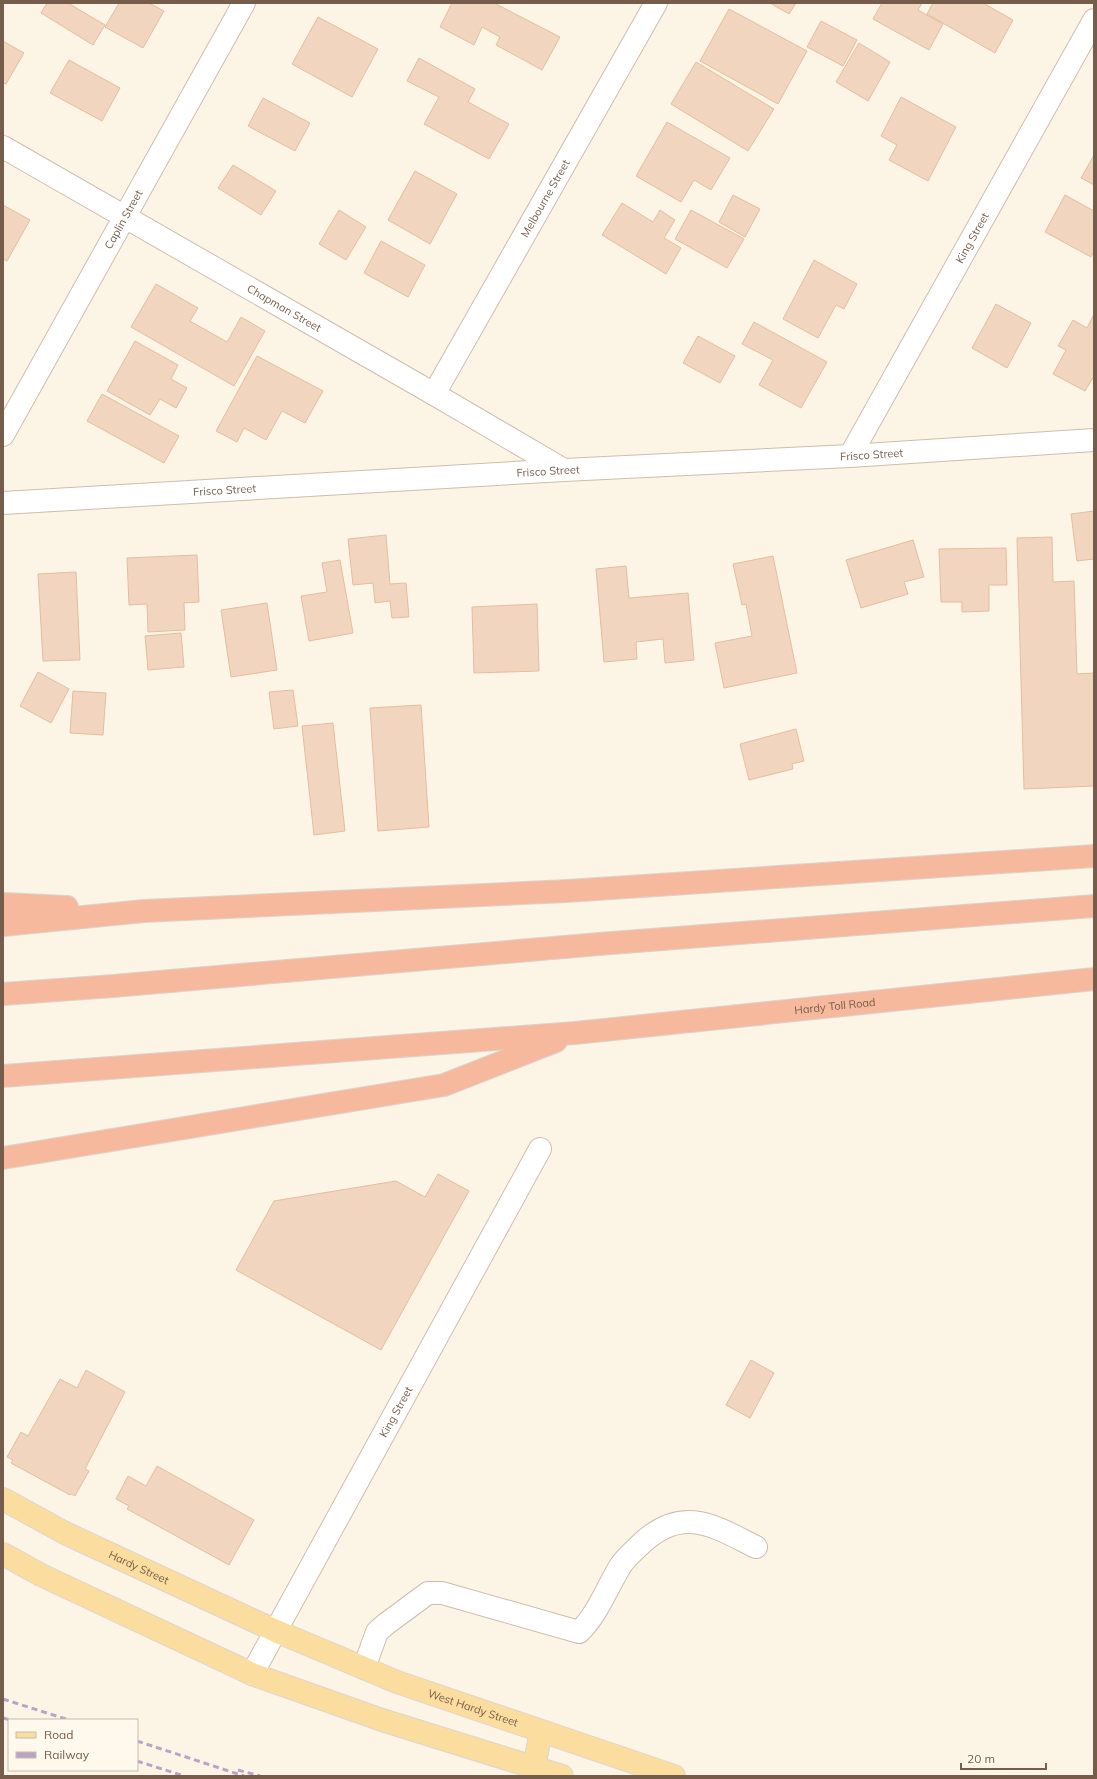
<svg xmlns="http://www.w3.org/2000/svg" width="1097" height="1779" viewBox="0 0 1097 1779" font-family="Mulish,sans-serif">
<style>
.building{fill:#f2d5be;stroke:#e5bd9e}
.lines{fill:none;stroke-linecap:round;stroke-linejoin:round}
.minor-casing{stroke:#cebdac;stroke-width:24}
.major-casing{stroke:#dbd5d0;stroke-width:24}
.highway-casing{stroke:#dbd5d0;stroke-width:24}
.minor{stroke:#fff;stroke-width:22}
.major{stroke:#fbde9f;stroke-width:22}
.highway{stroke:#f7b99d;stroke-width:22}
.rail{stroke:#b9a4c7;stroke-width:3;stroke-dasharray:6 4;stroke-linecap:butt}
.labels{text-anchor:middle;stroke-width:3.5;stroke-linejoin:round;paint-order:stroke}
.street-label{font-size:11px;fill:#765d4b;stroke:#fff9ed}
</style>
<rect width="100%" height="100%" fill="#fcf5e6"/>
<path class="building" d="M47,3h21l37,22 -12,20 -52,-32z
M119,3h30l15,8 -21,37 -38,-21z
M452,3h42l66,34 -18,33 -46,-25 4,-8 -18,-10 -8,18 -34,-18z
M770,3h26l-7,11z
M882,3h40l-4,7 25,14 -14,26 -56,-31z
M933,3h50l30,17 -18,33 -68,-39z
M729,9l78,42 -29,53 -78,-43z
M318,17l60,32 -26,48 -60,-33z
M821,21l36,19 -14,26 -36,-19z
M3,41l21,12 -18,31 -3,-1z
M859,43l31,19 -22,39 -32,-19z
M419,58l56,31 -7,13 41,22 -20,35 -65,-35 15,-27 -32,-16z
M69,60l51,28 -18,33 -52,-28z
M696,62l78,47 -26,42 -77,-47z
M901,97l55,30 -28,54 -39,-21 8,-15 -16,-9z
M263,98l47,25 -15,28 -47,-25z
M667,122l63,36 -19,32 -17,-10 -13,22 -45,-26z
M1094,155v30l-13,-7z
M233,165l43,26 -15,24 -43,-27z
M415,171l42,23 -27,50 -42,-24z
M733,195l27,14 -15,28 -26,-15z
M1065,195l29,16v40l-3,6 -46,-25z
M622,203l31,19 7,-12 15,10 -11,18 17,10 -15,26 -64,-39z
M3,205l27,15 -23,41 -4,-2z
M339,210l27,17 -20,33 -27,-16z
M691,210l53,29 -17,29 -52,-29z
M381,241l44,24 -17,32 -44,-24z
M814,260l43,24 -13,25 -8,-4 -18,33 -35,-19z
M156,284l42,24 -8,13 37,21 14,-25 24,14 -31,55 -103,-59z
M996,304l35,19 -24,45 -35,-20z
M1094,314v62l-9,15 -32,-17 13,-24 -8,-4 15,-26 14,8z
M754,322l73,40 -26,46 -42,-23 14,-25 -31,-16z
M698,336l37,20 -15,27 -37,-20z
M135,341l43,24 -7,14 16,9 -11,20 -16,-9 -10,16 -43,-24z
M257,356l66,35 -18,32 -23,-12 -16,29 -22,-12 -7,14 -21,-11z
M102,394l77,42 -15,27 -77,-42z
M1094,511v48l-17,2 -6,-47z
M386,535l4,49 16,-1 3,34 -17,1 -2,-17 -15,2 -2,-20 -20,2 -5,-46z
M1052,537l1,45 21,-1 3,93 17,-1v113l-70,3 -7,-251z
M913,540l11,37 -20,5 4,12 -47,14 -15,-48z
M1006,548l1,37h-18v26l-27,1v-10h-21l-2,-53z
M197,555l2,47 -15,1 1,27 -37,2 -1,-28 -18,1 -2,-47z
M773,556l24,117 -73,15 -9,-45 37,-7 -6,-32 -4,1 -9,-41z
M340,560l13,73 -44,8 -8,-45 26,-4 -5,-29z
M626,566l3,32 59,-5 6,67 -29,3 -2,-24 -27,3 1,17 -33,3 -8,-93z
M76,572l4,88 -37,1 -5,-87z
M267,603l10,67 -46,7 -10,-67z
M537,604l2,67 -65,2 -2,-66z
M181,633l3,34 -36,3 -3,-34z
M38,672l31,17 -18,34 -31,-17z
M293,690l5,36 -24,3 -5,-37z
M73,691l33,2 -3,42 -33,-2z
M421,705l8,122 -51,4 -8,-123z
M333,723l12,108 -31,4 -12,-109z
M796,729l8,32 -12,3 1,5 -44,11 -9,-36z
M438,1174l31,17 -88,159 -145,-80 38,-69 122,-20 29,16z
M751,1360l23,13 -24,45 -24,-13z
M86,1370l39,22 -40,77 4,2 -14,25 -4,-2 -1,1 -59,-32 2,-3 -6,-3 14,-25 7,4 32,-57 17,9z
M157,1466l97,54 -25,45 -102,-56 2,-3 -13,-7 12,-23 18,10z"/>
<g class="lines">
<g class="minor-casing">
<g id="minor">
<path id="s1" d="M3,147l431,247 130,76"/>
<path id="s2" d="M434,394l222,-391"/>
<path id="s3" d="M3,435l241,-432"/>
<path id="s4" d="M850,456l244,-436"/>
<path id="s5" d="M3,503l561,-33 286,-14 244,-16"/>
<path d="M364,1668l13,-36 9,-8 42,-31h14l137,39c19,-18 28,-45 42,-67 5,-8 14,-15 21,-22 41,-38 72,-17 114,4"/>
<path id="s6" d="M252,1674l288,-525"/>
</g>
</g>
<g class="major-casing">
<g id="major">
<path id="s7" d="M3,1499l62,34 211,98 121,51 277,94"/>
<path d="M3,1554l38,21 211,99 130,46 180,56"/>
<path d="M534,1767l7,-35"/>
</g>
</g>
<g class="highway-casing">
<g id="highway">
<path d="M3,904l64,3"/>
<path d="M3,925l141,-14 423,-20 527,-35"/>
<path d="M3,994l110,-8 486,-42 495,-38"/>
<path id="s8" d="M3,1076l572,-43 519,-54"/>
<path d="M3,1158l441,-73 112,-44"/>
</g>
</g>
<use href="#minor" class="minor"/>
<use href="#major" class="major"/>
<use href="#highway" class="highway"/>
<path class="rail" d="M3,1699l66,21
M3,1718l7,2
M137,1741l107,35
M137,1761l47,15
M238,1770l22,6"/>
</g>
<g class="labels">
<g class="street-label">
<text dy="4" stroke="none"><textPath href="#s2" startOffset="225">Melbourne Street</textPath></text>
<text dy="4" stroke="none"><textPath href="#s3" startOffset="247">Caplin Street</textPath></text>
<text dy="4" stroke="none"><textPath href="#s4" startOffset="250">King Street</textPath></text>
<text dy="4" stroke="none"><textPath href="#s1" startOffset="324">Chapman Street</textPath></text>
<text dy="4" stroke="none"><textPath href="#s5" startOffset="870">Frisco Street</textPath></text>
<text dy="4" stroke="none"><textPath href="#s5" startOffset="546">Frisco Street</textPath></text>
<text dy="4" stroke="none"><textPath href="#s5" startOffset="222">Frisco Street</textPath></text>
<text dy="4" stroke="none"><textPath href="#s8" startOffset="835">Hardy Toll Road</textPath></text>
<text dy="4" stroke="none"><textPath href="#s6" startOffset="299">King Street</textPath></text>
<text dy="4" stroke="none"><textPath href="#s7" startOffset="152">Hardy Street</textPath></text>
<text dy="4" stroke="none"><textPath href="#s7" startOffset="515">West Hardy Street</textPath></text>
</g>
</g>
<rect width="1097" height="1779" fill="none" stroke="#765d4b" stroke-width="8"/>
<rect x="8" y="1719" width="130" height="52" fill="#fff9ed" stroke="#c8bbac"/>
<rect x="16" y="1732" width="20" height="6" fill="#fbde9f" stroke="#c8bbac"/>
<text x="44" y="1739" font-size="12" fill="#765d4b">Road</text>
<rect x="16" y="1752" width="20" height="6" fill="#b9a4c7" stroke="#c8bbac"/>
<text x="44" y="1759" font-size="12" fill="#765d4b">Railway</text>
<path d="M961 1763v6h85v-6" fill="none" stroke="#765d4b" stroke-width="2"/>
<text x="967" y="1763" font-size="12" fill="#765d4b" stroke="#fff9ed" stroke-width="3" paint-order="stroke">20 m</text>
</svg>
